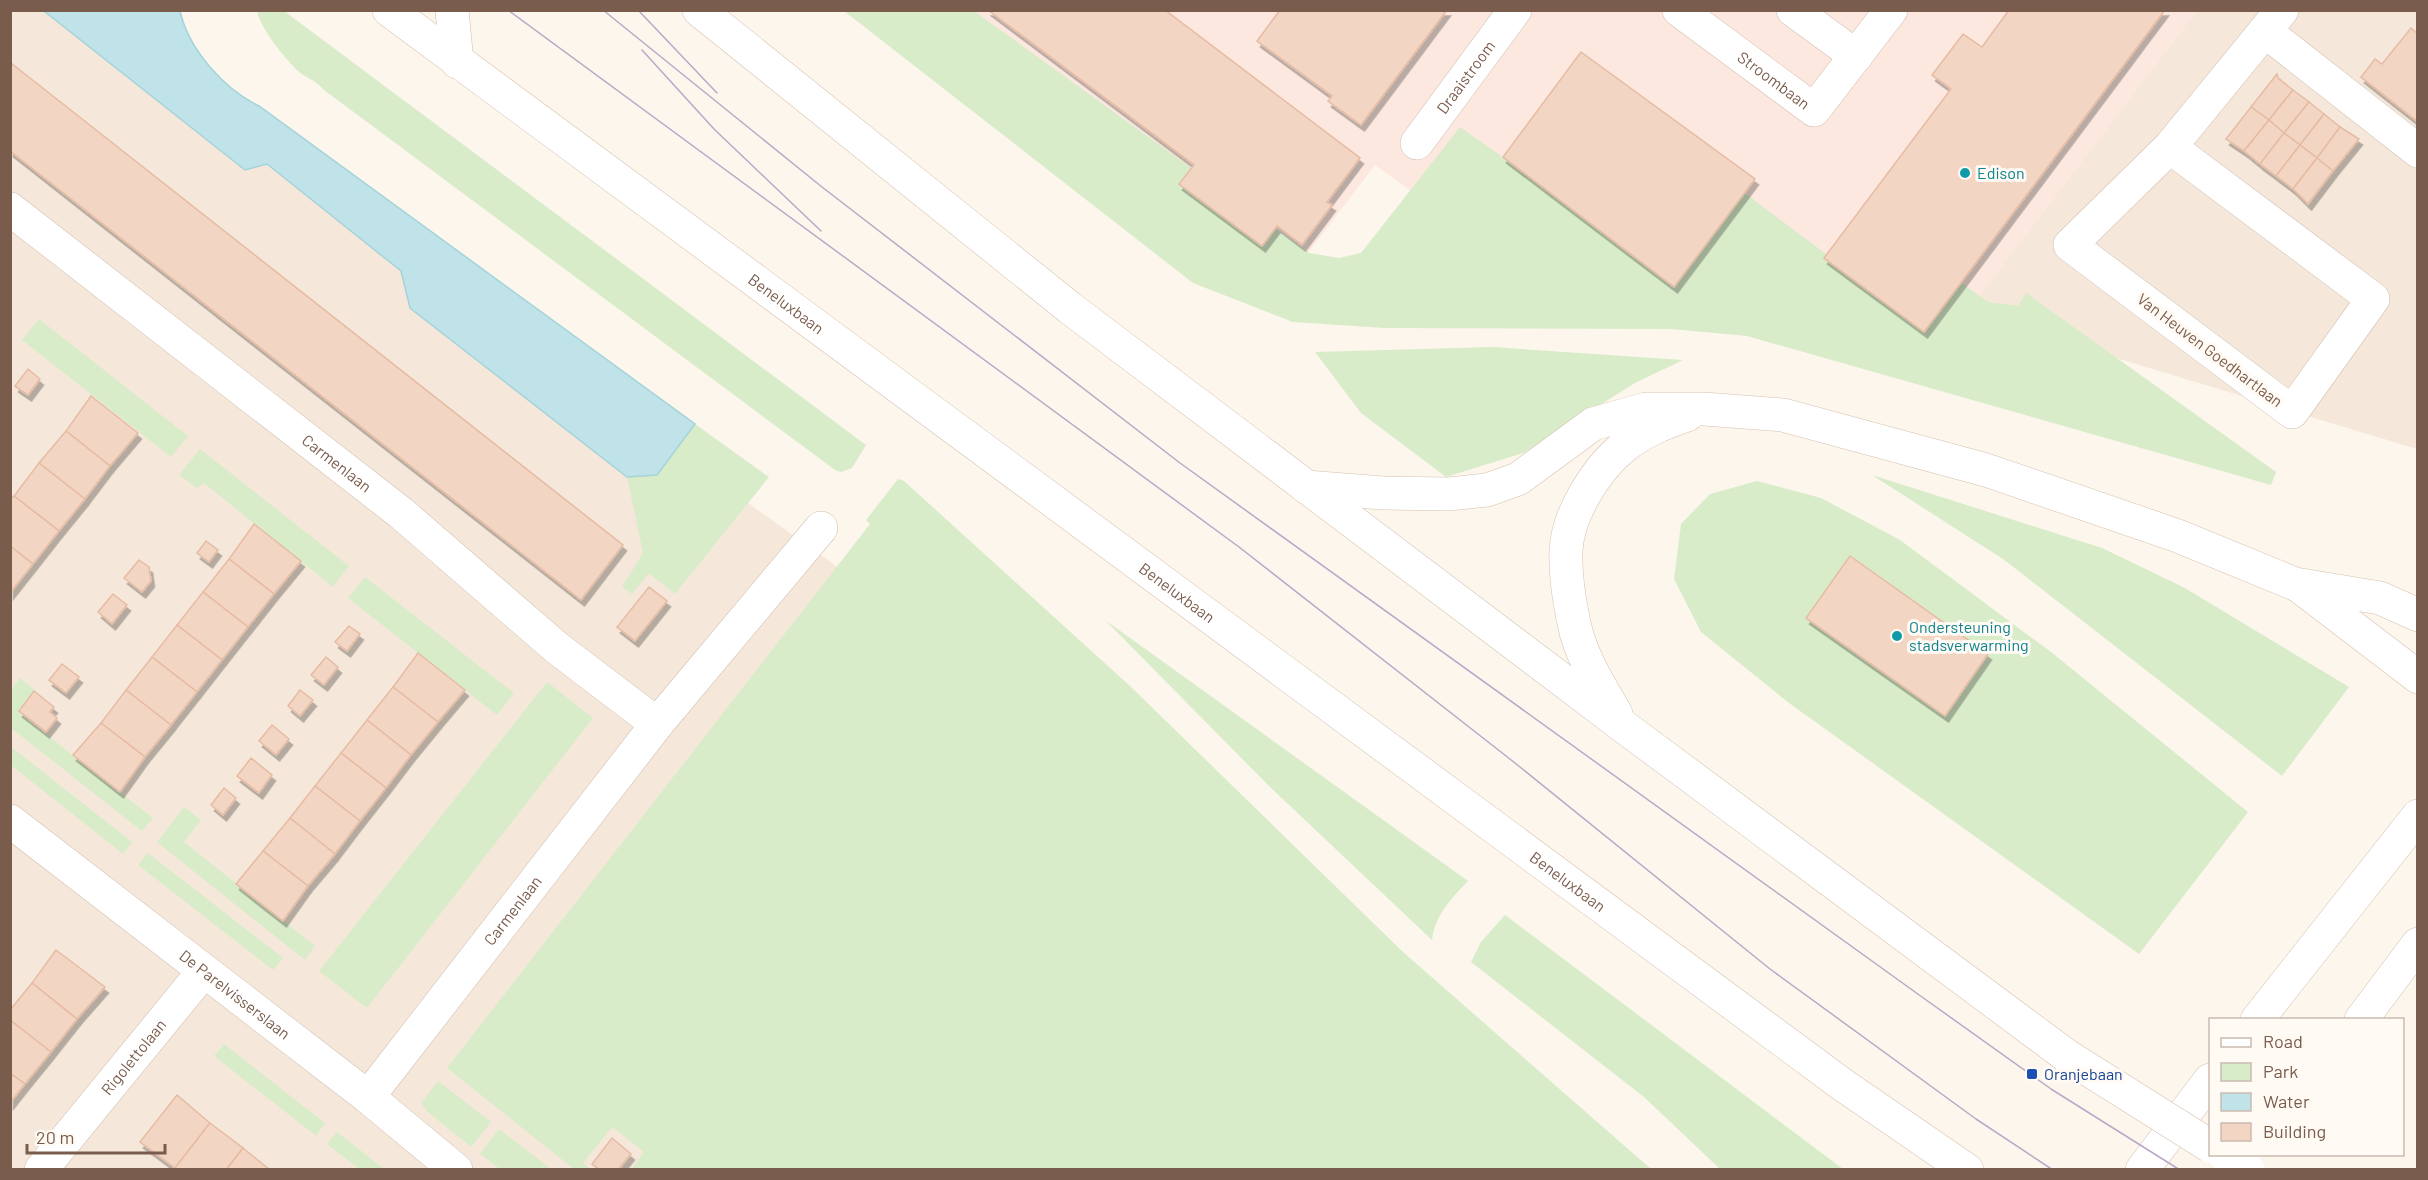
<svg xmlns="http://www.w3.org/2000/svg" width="2428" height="1180" font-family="Barlow,sans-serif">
	<defs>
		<filter id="shadow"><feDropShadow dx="3.5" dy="6" stdDeviation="0" flood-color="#0004"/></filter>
	</defs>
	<rect width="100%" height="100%" fill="#fdf6ec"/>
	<g fill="#f5e8da">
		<polygon points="10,11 59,11 1378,953 1613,1169 11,1169"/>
		<polygon points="2079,11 2417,11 2417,449 1868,283"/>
	</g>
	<polygon fill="#fde8e0" points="860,11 2197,11 1952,332 1542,285 1375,165 1265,309"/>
	<g fill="#d8ecc9">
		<path d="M257,11H284L866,445L852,468L841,472L835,470L324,90C314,79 306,78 298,71C283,56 262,31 257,11Z"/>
		<polygon points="844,11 974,11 1309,253 1339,258 1361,253 1460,127 1673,277 1738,188 1912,318 1949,274 1988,302 2018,306 2026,293 2276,472 2271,485 1747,336 1671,329 1384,328 1293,322 1193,283"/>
		<polygon points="39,319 188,436 171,457 22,340"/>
		<polygon points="1492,347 1683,360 1635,383 1523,453 1446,477 1361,413 1315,352"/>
		<polygon points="695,424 769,477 675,594 649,573 632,594 622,587 643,553 627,477 657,475"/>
		<polygon points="200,449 349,566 333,587 204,483 197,488 179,475"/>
		<polygon points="1872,475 2102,548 2185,588 2349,687 2282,776 2003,559"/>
		<polygon points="898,479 904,481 1130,686 1403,952 1651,1169 631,1170 644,1152 612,1127 583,1163 590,1169 574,1169 447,1068 870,524 866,520"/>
		<polygon points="1757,481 1821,498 1900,540 2051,652 2248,812 2139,954 1789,703 1701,632 1674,579 1681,524 1710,494"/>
		<polygon points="365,577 514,693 497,715 348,598"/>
		<path d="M1105,620L1468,881C1451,899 1435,915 1432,940L1269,786Z"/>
		<polygon points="20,678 37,692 20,714 153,818 142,831 11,728 10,691"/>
		<polygon points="547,682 593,718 367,1008 319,971"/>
		<polygon points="10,746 132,842 123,854 11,765"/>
		<polygon points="184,807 201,820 184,842 315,946 305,960 157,842"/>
		<polygon points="148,853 283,958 273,970 138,865"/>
		<polygon points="1505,915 1843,1169 1720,1169 1644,1097 1471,962 1481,942"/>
		<polygon points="224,1044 325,1123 316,1136 214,1056"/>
		<polygon points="438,1081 491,1122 471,1147 429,1113 421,1103"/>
		<polygon points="499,1129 551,1169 500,1169 480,1154"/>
		<polygon points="337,1132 384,1169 359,1169 327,1144"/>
	</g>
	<path fill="#bfe3e8" stroke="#a5d3da" stroke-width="1.5" d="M44,11H180C189,50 224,89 259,106L695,424L657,475L627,477L410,308L401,271L267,164L245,170Z"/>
	<g fill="#f3d5c3" stroke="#e6bba3" stroke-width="1.5" filter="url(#shadow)">
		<polygon points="988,10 1165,10 1360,158 1327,202 1332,205 1302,245 1277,226 1262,246 1179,184 1194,165"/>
		<polygon points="1280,10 1447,10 1361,125 1328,101 1332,96 1257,41"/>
		<polygon points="2009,10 2165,10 1924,332 1824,258 1951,89 1932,75 1963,34 1982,47"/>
		<polygon points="2411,28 2418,34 2418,122 2361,77 2375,59 2382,64"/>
		<polygon points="1581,52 1755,179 1674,287 1503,157"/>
		<polygon points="11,63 623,545 581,600 10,151"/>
		<polygon points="2277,74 2278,78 2293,90 2269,120 2251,107"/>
		<polygon points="2293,90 2309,102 2284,133 2269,120"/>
		<polygon points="2309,102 2324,114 2300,145 2284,133"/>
		<polygon points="2251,107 2269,120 2244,151 2226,139"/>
		<polygon points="2324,114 2340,127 2317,158 2300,145"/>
		<polygon points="2269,120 2284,133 2260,164 2244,151"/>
		<polygon points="2340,127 2359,139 2333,171 2317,158"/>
		<polygon points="2284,133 2300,145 2276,176 2260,164"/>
		<polygon points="2300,145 2317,158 2293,189 2276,176"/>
		<polygon points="2317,158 2333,171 2308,204 2293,189"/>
		<polygon points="28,369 40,379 28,395 15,386"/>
		<polygon points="91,396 138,433 110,466 66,431"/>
		<polygon points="66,431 110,466 85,499 39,463"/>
		<polygon points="39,463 85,499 59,531 14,496"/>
		<polygon points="14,496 59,531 33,564 10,546 10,500"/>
		<polygon points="254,524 301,561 274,594 229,559"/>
		<polygon points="206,541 218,550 209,562 197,553"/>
		<polygon points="10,546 33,564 10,593"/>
		<polygon points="1850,556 1988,654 1945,716 1806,618"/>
		<polygon points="229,559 274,594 248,627 203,592"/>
		<polygon points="139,560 149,567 151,581 142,592 124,578"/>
		<polygon points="649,587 667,601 635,641 617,627"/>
		<polygon points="203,592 248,627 222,660 177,625"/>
		<polygon points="113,594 127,605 112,624 98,612"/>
		<polygon points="177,625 222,660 197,692 152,657"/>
		<polygon points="349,626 360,634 347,651 335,642"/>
		<polygon points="418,653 465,690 438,722 393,687"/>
		<polygon points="152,657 197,692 171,725 126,690"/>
		<polygon points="326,657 338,667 324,685 311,675"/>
		<polygon points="62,664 79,677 66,693 49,680"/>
		<polygon points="393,687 438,722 411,755 367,720"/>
		<polygon points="126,690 171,725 145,757 101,723"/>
		<polygon points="300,690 313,700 300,716 288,706"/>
		<polygon points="34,691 54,707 50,712 57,718 46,732 19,711"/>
		<polygon points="367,720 411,755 386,788 341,753"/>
		<polygon points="101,723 145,757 120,792 73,755"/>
		<polygon points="272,725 289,739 276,755 259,741"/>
		<polygon points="341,753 386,788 360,821 315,786"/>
		<polygon points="251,758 272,775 259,793 237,776"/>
		<polygon points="315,786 360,821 335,854 290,818"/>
		<polygon points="224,788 236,798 223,815 211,805"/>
		<polygon points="290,818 335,854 308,886 263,851"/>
		<polygon points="263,851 308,886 283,921 236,884"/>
		<polygon points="56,950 105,987 77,1019 32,983"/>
		<polygon points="32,983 77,1019 51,1052 10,1020 10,1010"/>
		<polygon points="10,1020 51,1052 25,1084 10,1073"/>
		<polygon points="10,1073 25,1084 10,1103"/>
		<polygon points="177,1095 210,1123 175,1168 140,1142"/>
		<polygon points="210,1123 243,1148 226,1170 177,1170 175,1168"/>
		<polygon points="612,1138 631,1154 618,1170 600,1170 592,1164"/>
		<polygon points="243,1148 270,1170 226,1170"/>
	</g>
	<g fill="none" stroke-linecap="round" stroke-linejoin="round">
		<g stroke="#d1beb0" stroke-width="34">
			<g id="minor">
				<polyline points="452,10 457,62"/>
				<path id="s1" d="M1679,10L1814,110L1891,10"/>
				<polyline points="1793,10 1856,56"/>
				<polyline points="2265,31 2418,151"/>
				<path id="s2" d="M1417,143L1515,10"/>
				<polyline points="2170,147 2373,299 2292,412 2070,245 2170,147 2282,10"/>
				<path id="s3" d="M10,209L401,513L557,648L657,724"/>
				<path id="s4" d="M10,821L368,1097L456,1170"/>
				<path id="s5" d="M368,1097L657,724L821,528"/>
				<path id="s6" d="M41,1170L203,972"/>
			</g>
		</g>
		<g stroke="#d6c0b0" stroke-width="34">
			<g id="secondary">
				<path id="s7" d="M389,10L1843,1085L1967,1170"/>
				<polyline points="699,10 1070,308 1623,726 2067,1056"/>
				<polyline points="1306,487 1383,493 1449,494 1487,490 1518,479 1593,424 1646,409 1704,409 1783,415 1986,470 2178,536 2295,584 2380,598 2418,615"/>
				<polyline points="2299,586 2418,677"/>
				<path d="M1616,714C1600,686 1580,655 1574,623C1569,600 1565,573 1566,550C1568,514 1595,471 1622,448C1641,432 1664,423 1687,415"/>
				<polyline points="2257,1020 2418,816"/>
				<polyline points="2361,1020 2418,944"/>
				<polyline points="2142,1170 2210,1080"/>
			</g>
		</g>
		<use href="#minor" stroke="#fff" stroke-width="33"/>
		<use href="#secondary" stroke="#fff" stroke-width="33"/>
		<g stroke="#b9a8c9" stroke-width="1.5">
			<polyline points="508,10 1239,547 1515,763 1770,969 1976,1119 2053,1170"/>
			<polyline points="603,10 822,187 1180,463 1922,997 2051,1089 2180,1170"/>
			<polyline points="638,10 717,93"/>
			<polyline points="642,50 714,129 821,231"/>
		</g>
		<g stroke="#d6c0b0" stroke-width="34" stroke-linecap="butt">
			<g id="secondary-bridge">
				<polyline points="2067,1056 2210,1146"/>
				<polyline points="2224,1154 2248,1170"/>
			</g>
		</g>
		<use href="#secondary-bridge" stroke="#fff" stroke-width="33"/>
	</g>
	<g fill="#0f9aa8" stroke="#fffaf3" stroke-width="2">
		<circle cx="1965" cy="173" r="6"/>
		<circle cx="1897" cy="636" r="6"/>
	</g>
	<rect fill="#1a4fb4" stroke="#fffaf3" stroke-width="2" x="2026" y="1068" width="12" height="12" rx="3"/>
	<g text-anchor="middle" stroke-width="6" stroke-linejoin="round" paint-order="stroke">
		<g font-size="16" fill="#7a5c4d" stroke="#fffaf3">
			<text dy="6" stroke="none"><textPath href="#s2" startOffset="82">Draaistroom</textPath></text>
			<text dy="6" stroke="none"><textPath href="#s1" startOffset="118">Stroombaan</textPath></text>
			<text dy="6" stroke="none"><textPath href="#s7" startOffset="494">Beneluxbaan</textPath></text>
			<text transform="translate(2210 350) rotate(37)" y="6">Van Heuven Goedhartlaan</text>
			<text dy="6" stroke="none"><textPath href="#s3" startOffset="414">Carmenlaan</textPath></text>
			<text dy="6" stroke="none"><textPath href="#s7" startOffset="980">Beneluxbaan</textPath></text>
			<text dy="6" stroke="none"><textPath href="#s7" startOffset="1466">Beneluxbaan</textPath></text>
			<text dy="6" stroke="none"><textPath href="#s5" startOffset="236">Carmenlaan</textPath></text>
			<text dy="6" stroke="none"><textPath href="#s4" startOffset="284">De Parelvisserslaan</textPath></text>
			<text dy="6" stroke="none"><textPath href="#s6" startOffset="146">Rigolettolaan</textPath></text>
		</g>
		<g font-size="16" fill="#0d838f" stroke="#fffaf3" text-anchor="start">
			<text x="1977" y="179">Edison</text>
			<text x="1909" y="633">Ondersteuning<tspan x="1909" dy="18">stadsverwarming</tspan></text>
		</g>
		<g font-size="16" fill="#164399" stroke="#fffaf3" text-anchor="start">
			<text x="2044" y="1080">Oranjebaan</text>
		</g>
	</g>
	<rect width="2428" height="1180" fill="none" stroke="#7a5c4d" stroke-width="24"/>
	<rect x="2209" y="1018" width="195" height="138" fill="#fffaf3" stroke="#cabbb1" stroke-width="1.5"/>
	<rect x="2221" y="1038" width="30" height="9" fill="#ffffff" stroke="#cabbb1" stroke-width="1.5"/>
	<text x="2263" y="1048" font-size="18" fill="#7a5c4d">Road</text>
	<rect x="2221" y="1063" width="30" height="18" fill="#d8ecc9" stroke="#cabbb1" stroke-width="1.5"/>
	<text x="2263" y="1078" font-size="18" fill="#7a5c4d">Park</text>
	<rect x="2221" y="1093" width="30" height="18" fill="#bfe3e8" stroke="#cabbb1" stroke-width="1.5"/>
	<text x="2263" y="1108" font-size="18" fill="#7a5c4d">Water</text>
	<rect x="2221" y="1123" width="30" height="18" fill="#f3d5c3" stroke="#cabbb1" stroke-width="1.5"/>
	<text x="2263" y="1138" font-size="18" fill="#7a5c4d">Building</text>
	<path d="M27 1144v9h138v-9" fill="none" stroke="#7a5c4d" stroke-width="3"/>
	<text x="36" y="1144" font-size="18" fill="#7a5c4d" stroke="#fffaf3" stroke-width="4.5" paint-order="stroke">20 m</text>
</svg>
